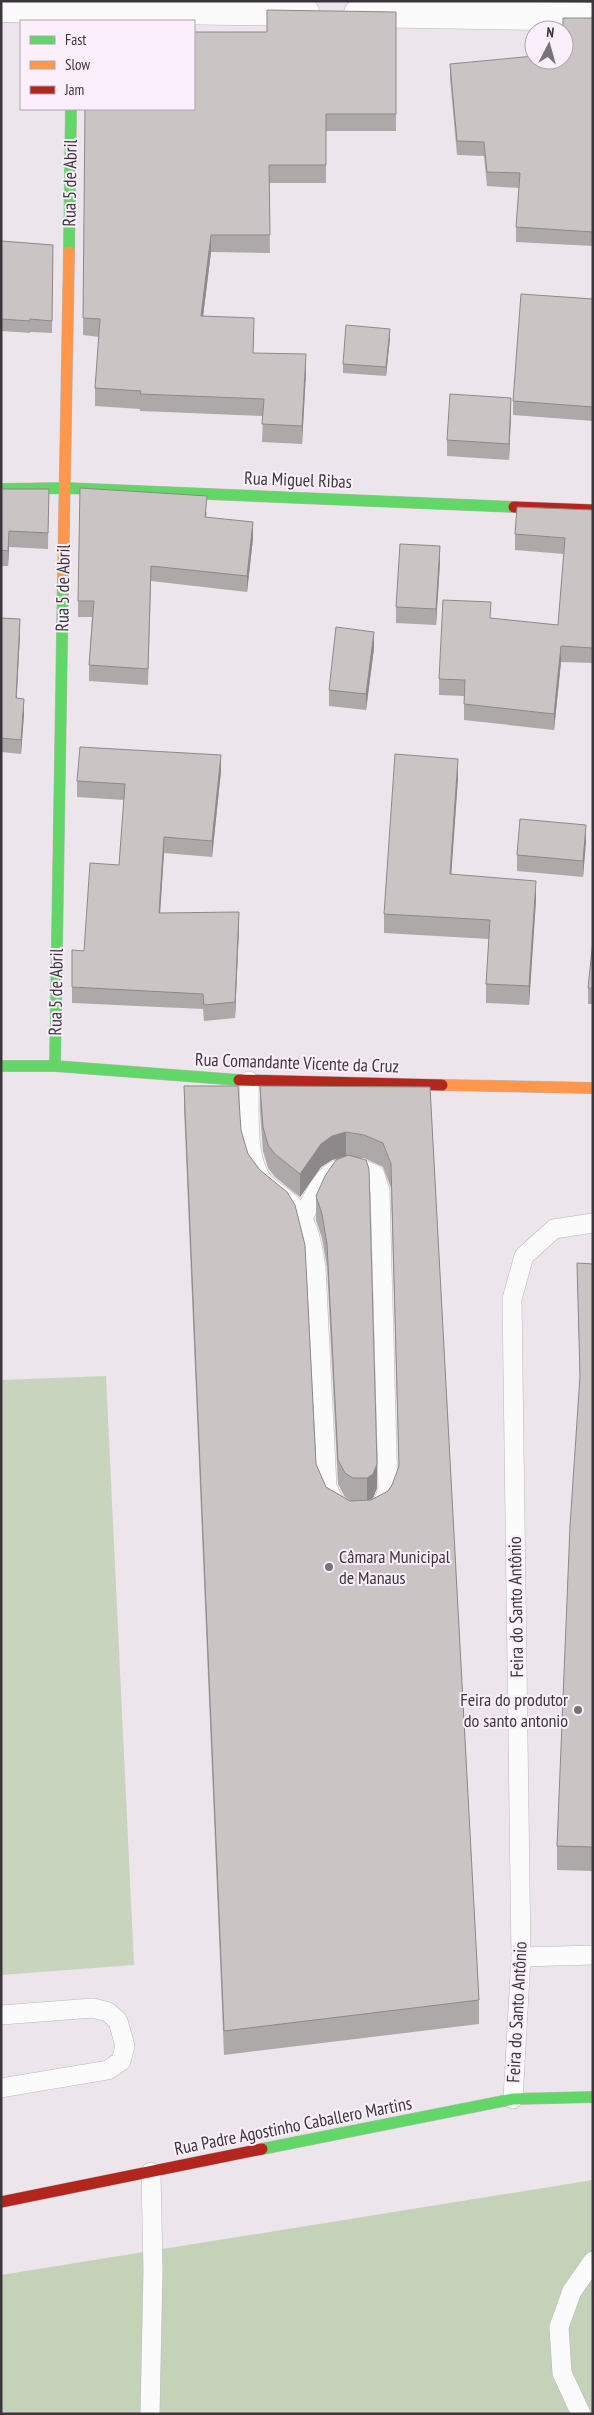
<svg xmlns="http://www.w3.org/2000/svg" width="594" height="2415" font-family="'PT Sans Narrow',sans-serif">
	<rect width="100%" height="100%" fill="#ece5eb"/>
	<polygon fill="#c9d4be" points="106,1376 134,1965 1,1975 1,1380"/>
	<polygon fill="#c4d2b8" points="593,2180 593,2414 1,2414 1,2275"/>
	<g fill="none" stroke-linecap="round" stroke-linejoin="round">
		<g stroke="#bdb7bc" stroke-width="20">
			<g id="lane">
				<path d="M249,1081C250,1107 246,1150 258,1173C264,1187 278,1192 289,1202C309,1219 312,1243 316,1268L327,1487L336,1505L340,1507"/>
				<path d="M303,1218C319,1184 332,1152 375,1175L380,1191L388,1490L382,1505L373,1511"/>
				<polyline points="521,1957 593,1955"/>
				<polyline points="1,2015 93,2008 108,2012 118,2021 125,2046 121,2061 108,2070 1,2088"/>
				<polyline points="513,2099 521,1957 512,1299 524,1256 554,1229 593,1223"/>
				<polyline points="150,2414 153,2271 151,2172"/>
				<polyline points="581,2414 562,2373 559,2327 572,2291 593,2261"/>
			</g>
		</g>
		<g stroke="#bdb7bc" stroke-width="29">
			<g id="street">
				<polyline points="1,8 305,12"/>
				<polyline points="358,13 593,17"/>
			</g>
		</g>
		<g stroke="#bdb7bc" stroke-width="12">
			<g id="fast">
				<polyline points="69,252 71,109"/>
				<polyline points="1,489 65,488 514,507"/>
				<polyline points="1,1066 55,1066 239,1080"/>
				<polyline points="55,1066 63,579"/>
				<polyline points="262,2149 513,2099 593,2097"/>
			</g>
		</g>
		<g stroke="#bdb7bc" stroke-width="12">
			<g id="slow">
				<polyline points="63,579 69,252"/>
				<polyline points="442,1085 593,1088"/>
			</g>
		</g>
		<g stroke="#bdb7bc" stroke-width="12">
			<g id="jam">
				<polyline points="514,507 593,510"/>
				<polyline points="239,1080 442,1085"/>
				<polyline points="1,2202 262,2149"/>
			</g>
		</g>
		<use href="#lane" stroke="#fcfbfc" stroke-width="19"/>
		<use href="#street" stroke="#fcfbfc" stroke-width="28"/>
		<use href="#fast" stroke="#63d668" stroke-width="11"/>
		<use href="#slow" stroke="#ff974d" stroke-width="11"/>
		<use href="#jam" stroke="#b3261e" stroke-width="11"/>
	</g>
	<g fill="#aea9a9" fill-rule="evenodd">
		<polygon points="567,1 593,1 593,3"/>
		<polygon points="396,12 396,131 326,131 326,183 269,183 270,253 211,252 203,316 254,335 253,353 306,372 302,444 262,442 263,416 140,411 140,409 95,406 95,388 99,337 83,335 85,109 194,109 267,32"/>
		<polygon points="593,18 593,246 516,242 516,227 519,188 487,186 484,156 457,155 450,79 450,64 564,60 563,26"/>
		<polygon points="1,241 53,245 52,333 30,332 30,333 1,331"/>
		<polygon points="593,299 593,421 513,415 513,401"/>
		<polygon points="390,338 386,376 343,373 343,364"/>
		<polygon points="511,414 509,460 447,456 447,440"/>
		<polygon points="1,489 49,489 48,549 9,547 8,566 1,566"/>
		<polygon points="593,510 593,663 561,662 554,730 464,720 464,696 439,695 439,679 491,619 558,625 564,554 515,550 515,534"/>
		<polygon points="207,512 206,518 253,538 247,592 151,581 148,685 89,681 89,665 92,617 78,617 78,601"/>
		<polygon points="440,562 436,625 396,623 396,607"/>
		<polygon points="1,618 20,634 16,698 24,714 21,754 1,752"/>
		<polygon points="374,648 366,710 329,706 329,690"/>
		<polygon points="221,771 212,857 164,853 160,913 239,928 235,1018 204,1021 203,1009 72,1003 72,950 84,951 119,865 124,800 77,797 77,781"/>
		<polygon points="458,778 451,874 536,900 529,1005 486,1003 486,984 489,939 384,933 384,914"/>
		<polygon points="586,841 583,877 517,871 517,855"/>
		<polygon points="593,940 593,1004 588,1004 588,988"/>
		<path d="M184,1086L241,1130L316,1464L326,1487L350,1501H351L345,1497L338,1484L327,1267L322,1238L316,1220V1196L345,1157L332,1160L321,1167L300,1197L275,1177L268,1168L263,1151L260,1110V1086L430,1087L479,2000V2024L224,2055L184,1109ZM359,1158H364L383,1167L391,1188L399,1468L392,1485L388,1491L371,1500H369L373,1498L377,1488Z"/>
		<polygon points="577,1263 593,1264 593,1871 557,1870 557,1846 580,1382"/>
	</g>
	<g fill="#8d898a">
		<polygon points="211,235 211,252 201,333 201,316"/>
		<polygon points="390,329 390,338 386,376 386,367"/>
		<polygon points="306,354 306,372 302,444 302,426"/>
		<polygon points="511,398 511,414 509,460 509,444"/>
		<polygon points="253,522 253,538 247,592 247,576"/>
		<polygon points="9,531 9,547 8,566 8,551"/>
		<polygon points="440,546 440,562 436,625 436,609"/>
		<polygon points="20,619 20,634 16,713 16,698"/>
		<polygon points="374,632 374,648 366,710 366,694"/>
		<polygon points="561,646 561,662 554,730 554,714"/>
		<polygon points="24,699 24,714 21,754 21,740"/>
		<polygon points="221,755 221,771 212,857 212,841"/>
		<polygon points="458,759 458,778 450,893 450,874"/>
		<polygon points="586,825 586,841 583,877 583,861"/>
		<polygon points="164,837 164,853 159,929 159,913"/>
		<polygon points="536,881 536,900 529,1005 529,986"/>
		<polygon points="239,912 239,928 235,1018 235,1002"/>
		<polygon points="346,1132 346,1156 332,1160 321,1167 300,1197 300,1174 321,1144 332,1136"/>
		<polygon points="377,1464 377,1488 373,1498 367,1502 367,1478"/>
	</g>
	<g fill="#cac4c5" stroke="#8d898a">
		<polygon points="267,10 396,12 396,114 326,114 326,165 269,165 270,235 211,235 201,316 254,318 253,353 306,354 302,426 262,424 264,399 140,394 141,391 95,388 100,319 83,318 85,109 194,109 194,32 267,32"/>
		<polygon points="563,18 593,18 593,232 516,227 520,173 487,172 484,142 457,141 450,64 534,56 534,60 564,60 564,30 545,30 545,28 563,26"/>
		<polygon points="1,241 53,245 52,321 30,319 30,321 1,319"/>
		<polygon points="521,294 593,299 593,407 513,401"/>
		<polygon points="346,325 390,329 386,367 343,364"/>
		<polygon points="450,394 511,398 509,444 447,440"/>
		<polygon points="80,488 207,496 205,517 253,522 247,576 151,566 148,669 89,665 94,601 78,601"/>
		<polygon points="1,489 49,489 48,533 9,531 8,551 1,550"/>
		<polygon points="517,507 593,510 593,648 561,646 554,714 464,704 465,680 439,679 443,600 491,602 490,618 558,625 565,538 515,534"/>
		<polygon points="400,544 440,546 436,609 396,607"/>
		<polygon points="1,618 20,619 16,698 24,699 21,740 1,738"/>
		<polygon points="336,627 374,632 366,694 329,690"/>
		<polygon points="80,747 221,755 212,841 164,837 159,913 239,912 235,1002 204,1005 203,994 72,987 72,950 84,951 90,863 119,865 125,784 77,781"/>
		<polygon points="395,754 458,759 450,874 536,881 529,986 486,984 490,920 384,914"/>
		<polygon points="520,819 586,825 583,861 517,855"/>
		<polygon points="593,940 593,988 588,988"/>
		<polygon points="184,1086 238,1086 241,1130 248,1154 260,1170 287,1192 295,1205 305,1245 316,1464 326,1487 350,1501 371,1500 388,1491 392,1485 399,1466 391,1164 383,1143 364,1135 346,1132 332,1136 321,1144 300,1174 275,1154 268,1145 263,1127 260,1086 430,1087 479,2000 224,2031"/>
		<polygon points="348,1155 366,1160 369,1169 377,1464 373,1474 367,1478 353,1478 345,1473 338,1460 327,1244 322,1214 316,1196 325,1176 336,1160"/>
		<polygon points="577,1263 593,1264 593,1847 557,1846 570,1526 580,1376"/>
	</g>
	<g fill="#797379" stroke="#fceffc" stroke-width="2">
		<circle cx="329" cy="1567" r="5"/>
		<circle cx="578" cy="1710" r="5"/>
	</g>
	<g text-anchor="middle" stroke-width="4" stroke-linejoin="round" paint-order="stroke">
		<g font-size="18" fill="#3b363b" stroke="#fceffc">
			<text transform="translate(70 183) rotate(-89)" y="6">Rua 5 de Abril</text>
			<text transform="translate(298 480) rotate(2)" y="6">Rua Miguel Ribas</text>
			<text transform="translate(63 588) rotate(-89)" y="6">Rua 5 de Abril</text>
			<text transform="translate(56 992) rotate(-89)" y="6">Rua 5 de Abril</text>
			<text transform="translate(297 1063) rotate(2)" y="6">Rua Comandante Vicente da Cruz</text>
			<text transform="translate(516 1607) rotate(-91)" y="6">Feira do Santo Antônio</text>
			<text transform="translate(517 2012) rotate(-87)" y="6">Feira do Santo Antônio</text>
			<text transform="translate(293 2126) rotate(-11)" y="6">Rua Padre Agostinho Caballero Martins</text>
		</g>
		<g font-size="18" fill="#3b363b" stroke="#fceffc" text-anchor="start">
			<text x="339" y="1563">Câmara Municipal<tspan x="339" dy="21">de Manaus</tspan></text>
			<text x="568" y="1706" text-anchor="end">Feira do produtor<tspan x="568" dy="21">do santo antonio</tspan></text>
		</g>
	</g>
	<rect width="594" height="2415" fill="none" stroke="#3b363b" stroke-width="5"/>
	<rect x="20" y="20" width="175" height="90" fill="#fceffc" stroke="#afa5af"/>
	<rect x="30" y="36" width="25" height="8" fill="#63d668" stroke="#afa5af"/>
	<text x="65" y="45" font-size="15" fill="#3b363b">Fast</text>
	<rect x="30" y="61" width="25" height="8" fill="#ff974d" stroke="#afa5af"/>
	<text x="65" y="70" font-size="15" fill="#3b363b">Slow</text>
	<rect x="30" y="86" width="25" height="8" fill="#b3261e" stroke="#afa5af"/>
	<text x="65" y="95" font-size="15" fill="#3b363b">Jam</text>
	<g transform="translate(549 45) rotate(6)"><circle r="24" fill="#fceffc" stroke="#afa5af"/>
	<path d="M0-4L9 19L0 12L-9 19Z" fill="#797379"/>
	<text y="-8" font-size="14" font-weight="bold" text-anchor="middle" fill="#3b363b">N</text>
	</g>
</svg>
